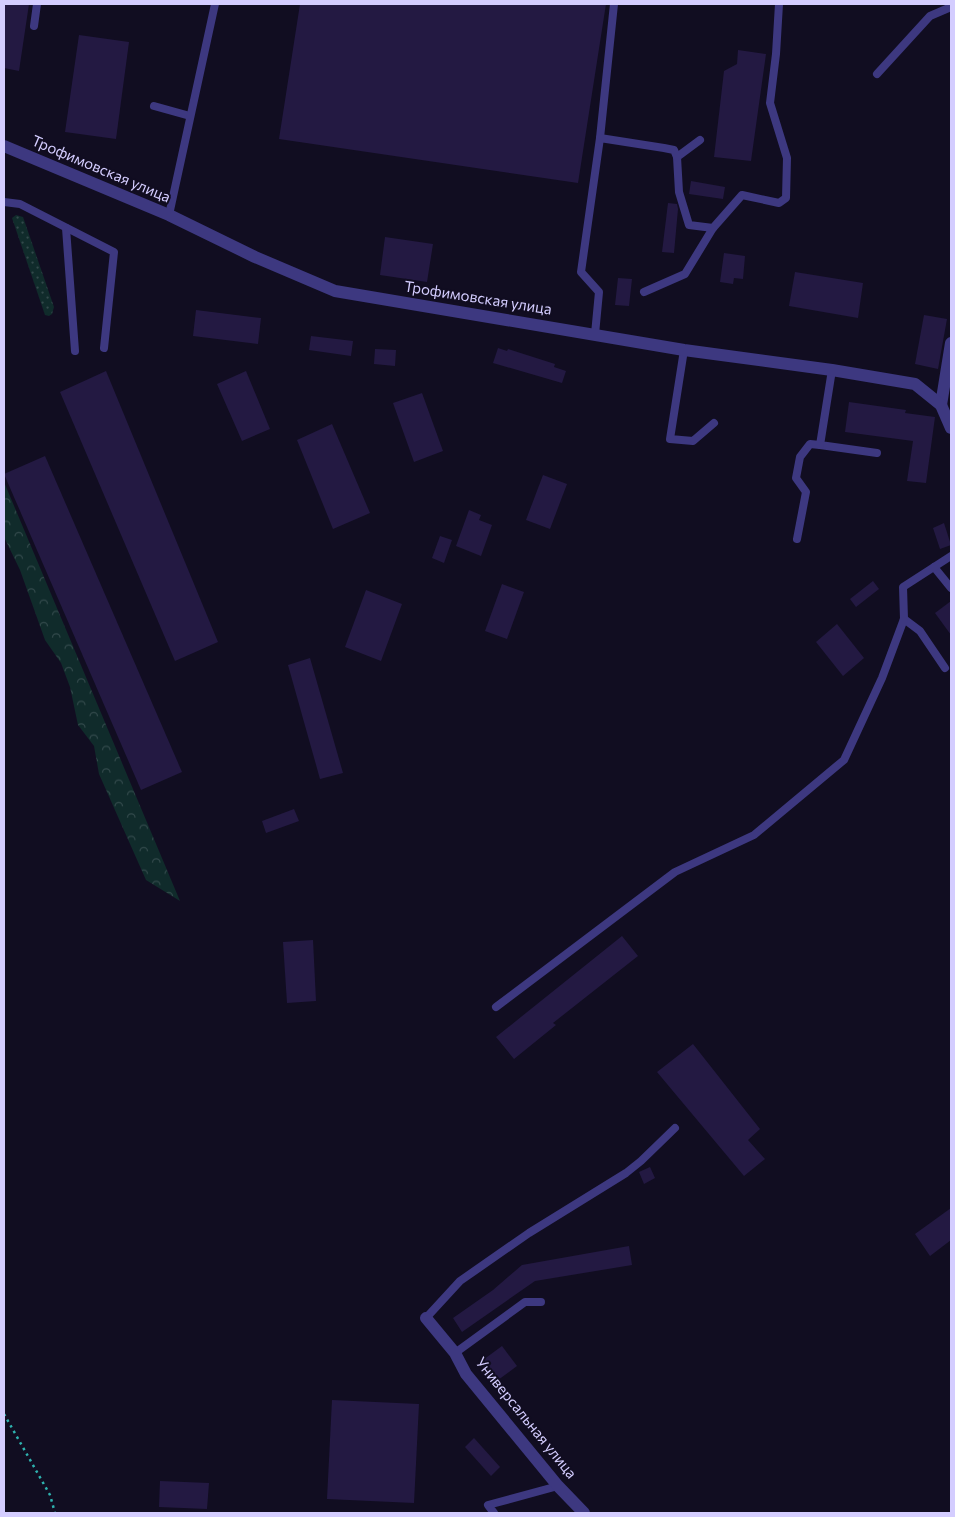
<svg xmlns="http://www.w3.org/2000/svg" width="955" height="1517" font-family="Commissioner,sans-serif">
	<defs>
		<pattern id="grass-dots" width="8" height="8" patternUnits="userSpaceOnUse" patternTransform="scale(1.25)"><rect width="8" height="8" fill="#102b2b"/><path d="M2 2h.1M6 6h.1" fill="none" stroke="#32494b" stroke-width="1.8" stroke-linecap="round"/></pattern>
		<pattern id="forest-crowns" width="20" height="18" patternUnits="userSpaceOnUse" patternTransform="scale(1.25)"><rect width="20" height="18" fill="#102b2b"/><path d="M2 6a3 3 0 1 1 6 0M12 15a3 3 0 1 1 6 0" fill="none" stroke="#32494b"/></pattern>
	</defs>
	<rect width="100%" height="100%" fill="#110d21"/>
	<polygon fill="url(#grass-dots)" points="16,215 23,217 54,307 52,314 49,316 45,315 12,218"/>
	<polygon fill="url(#forest-crowns)" points="4,482 180,901 146,880 99,774 94,746 78,725 70,687 61,663 45,640 20,570 4,537"/>
	<g fill="#231942">
		<polygon points="4,4 29,4 19,71 4,68"/>
		<polygon points="300,4 606,4 578,183 279,139"/>
		<polygon points="79,35 129,42 116,139 65,132"/>
		<polygon points="738,50 766,54 751,161 714,157 724,71 737,64"/>
		<polygon points="691,181 725,187 723,199 689,194"/>
		<polygon points="668,203 677,204 678,209 674,253 662,252"/>
		<polygon points="385,237 433,244 427,282 380,275"/>
		<polygon points="724,253 745,256 743,279 734,278 733,284 720,282"/>
		<polygon points="795,272 863,283 858,318 789,306"/>
		<polygon points="618,278 632,279 629,306 615,305"/>
		<polygon points="196,310 261,318 258,344 193,336"/>
		<polygon points="924,315 947,319 938,369 915,364"/>
		<polygon points="311,336 353,341 351,356 309,350"/>
		<polygon points="498,348 507,351 508,349 555,364 554,367 566,371 562,383 493,363"/>
		<polygon points="375,349 396,350 395,366 374,364"/>
		<polygon points="106,371 218,642 175,661 60,392"/>
		<polygon points="246,371 270,429 242,441 217,384"/>
		<polygon points="422,393 443,451 414,462 393,403"/>
		<polygon points="849,402 906,410 905,413 935,417 926,483 907,481 913,441 845,432"/>
		<polygon points="332,424 370,513 333,529 297,440"/>
		<polygon points="45,456 182,772 141,790 4,474"/>
		<polygon points="543,475 567,484 550,529 526,520"/>
		<polygon points="469,510 481,515 479,520 492,525 481,556 456,546"/>
		<polygon points="944,523 951,545 940,549 933,528"/>
		<polygon points="440,536 452,540 444,563 432,558"/>
		<polygon points="873,581 879,589 856,607 850,599"/>
		<polygon points="502,584 524,592 507,639 485,631"/>
		<polygon points="366,590 402,604 381,661 345,647"/>
		<polygon points="951,601 951,635 935,613"/>
		<polygon points="837,624 864,658 843,676 816,642"/>
		<polygon points="310,658 343,773 320,779 288,665"/>
		<polygon points="294,809 299,821 266,833 262,821"/>
		<polygon points="622,936 638,956 553,1023 556,1025 514,1059 496,1037"/>
		<polygon points="313,940 316,1001 287,1003 283,942"/>
		<polygon points="693,1044 760,1129 748,1140 765,1159 744,1176 657,1072"/>
		<polygon points="650,1167 655,1178 644,1184 639,1172"/>
		<polygon points="951,1208 951,1240 930,1256 915,1234"/>
		<polygon points="629,1246 632,1265 535,1281 462,1332 453,1318 493,1290 522,1265"/>
		<polygon points="502,1346 517,1366 498,1380 483,1360"/>
		<polygon points="332,1400 419,1404 414,1503 327,1499"/>
		<polygon points="474,1438 500,1467 491,1476 465,1447"/>
		<polygon points="160,1481 209,1483 207,1509 159,1507"/>
	</g>
	<g fill="none" stroke-linecap="round" stroke-linejoin="round">
		<polyline stroke="#2eb2af" stroke-width="2.5" stroke-dasharray="2.5 4" stroke-linecap="butt" points="4,1414 50,1495 55,1513"/>
		<g stroke="#3d3880" stroke-width="8">
			<polyline points="34,26 37,4"/>
			<polyline points="877,74 930,16 951,7"/>
			<polyline points="154,106 190,116"/>
			<polyline points="600,138 614,4"/>
			<polyline points="700,140 677,157 679,192 689,225 713,228 742,195 779,203 786,198 787,158 770,103 776,54 779,4"/>
			<polyline points="4,202 20,204 114,252 104,348"/>
			<polyline points="169,215 215,4"/>
			<polyline points="66,228 75,351"/>
			<polyline points="644,292 685,274 713,228"/>
			<polyline points="595,334 599,292 581,272 600,138 664,148 674,150 677,157"/>
			<polyline points="684,350 670,439 693,441 714,423"/>
			<polyline points="832,370 820,445 877,453"/>
			<polyline points="797,539 806,492 796,478 800,457 810,444 820,445"/>
			<polyline points="934,567 951,588"/>
			<polyline points="904,619 920,631 945,668"/>
			<polyline points="496,1007 675,872 754,835 844,760 882,678 904,619 903,587 951,556"/>
			<polyline points="426,1318 460,1281 529,1233 626,1173 641,1161 675,1128"/>
			<polyline points="455,1353 525,1302 541,1302"/>
			<polyline points="494,1513 488,1505 558,1486"/>
		</g>
		<g stroke="#3d3880" stroke-width="12">
			<polyline points="941,405 951,343"/>
			<polyline points="426,1318 455,1353 466,1374 558,1486 584,1513"/>
		</g>
		<polyline stroke="#3d3880" stroke-width="12" points="4,146 169,215 255,257 335,291 684,350 832,370 915,384 941,405 951,428"/>
	</g>
	<g text-anchor="middle" stroke-width="4" stroke-linejoin="round" paint-order="stroke">
		<g font-size="15" fill="#d4cdff" stroke="#110d21">
			<text transform="translate(101 169) rotate(23)" y="5">Трофимовская улица</text>
			<text transform="translate(478 298) rotate(9)" y="5">Трофимовская улица</text>
			<text transform="translate(526 1418) rotate(51)" y="5">Универсальная улица</text>
		</g>
	</g>
	<rect width="955" height="1517" fill="none" stroke="#d4cdff" stroke-width="10"/>
</svg>
